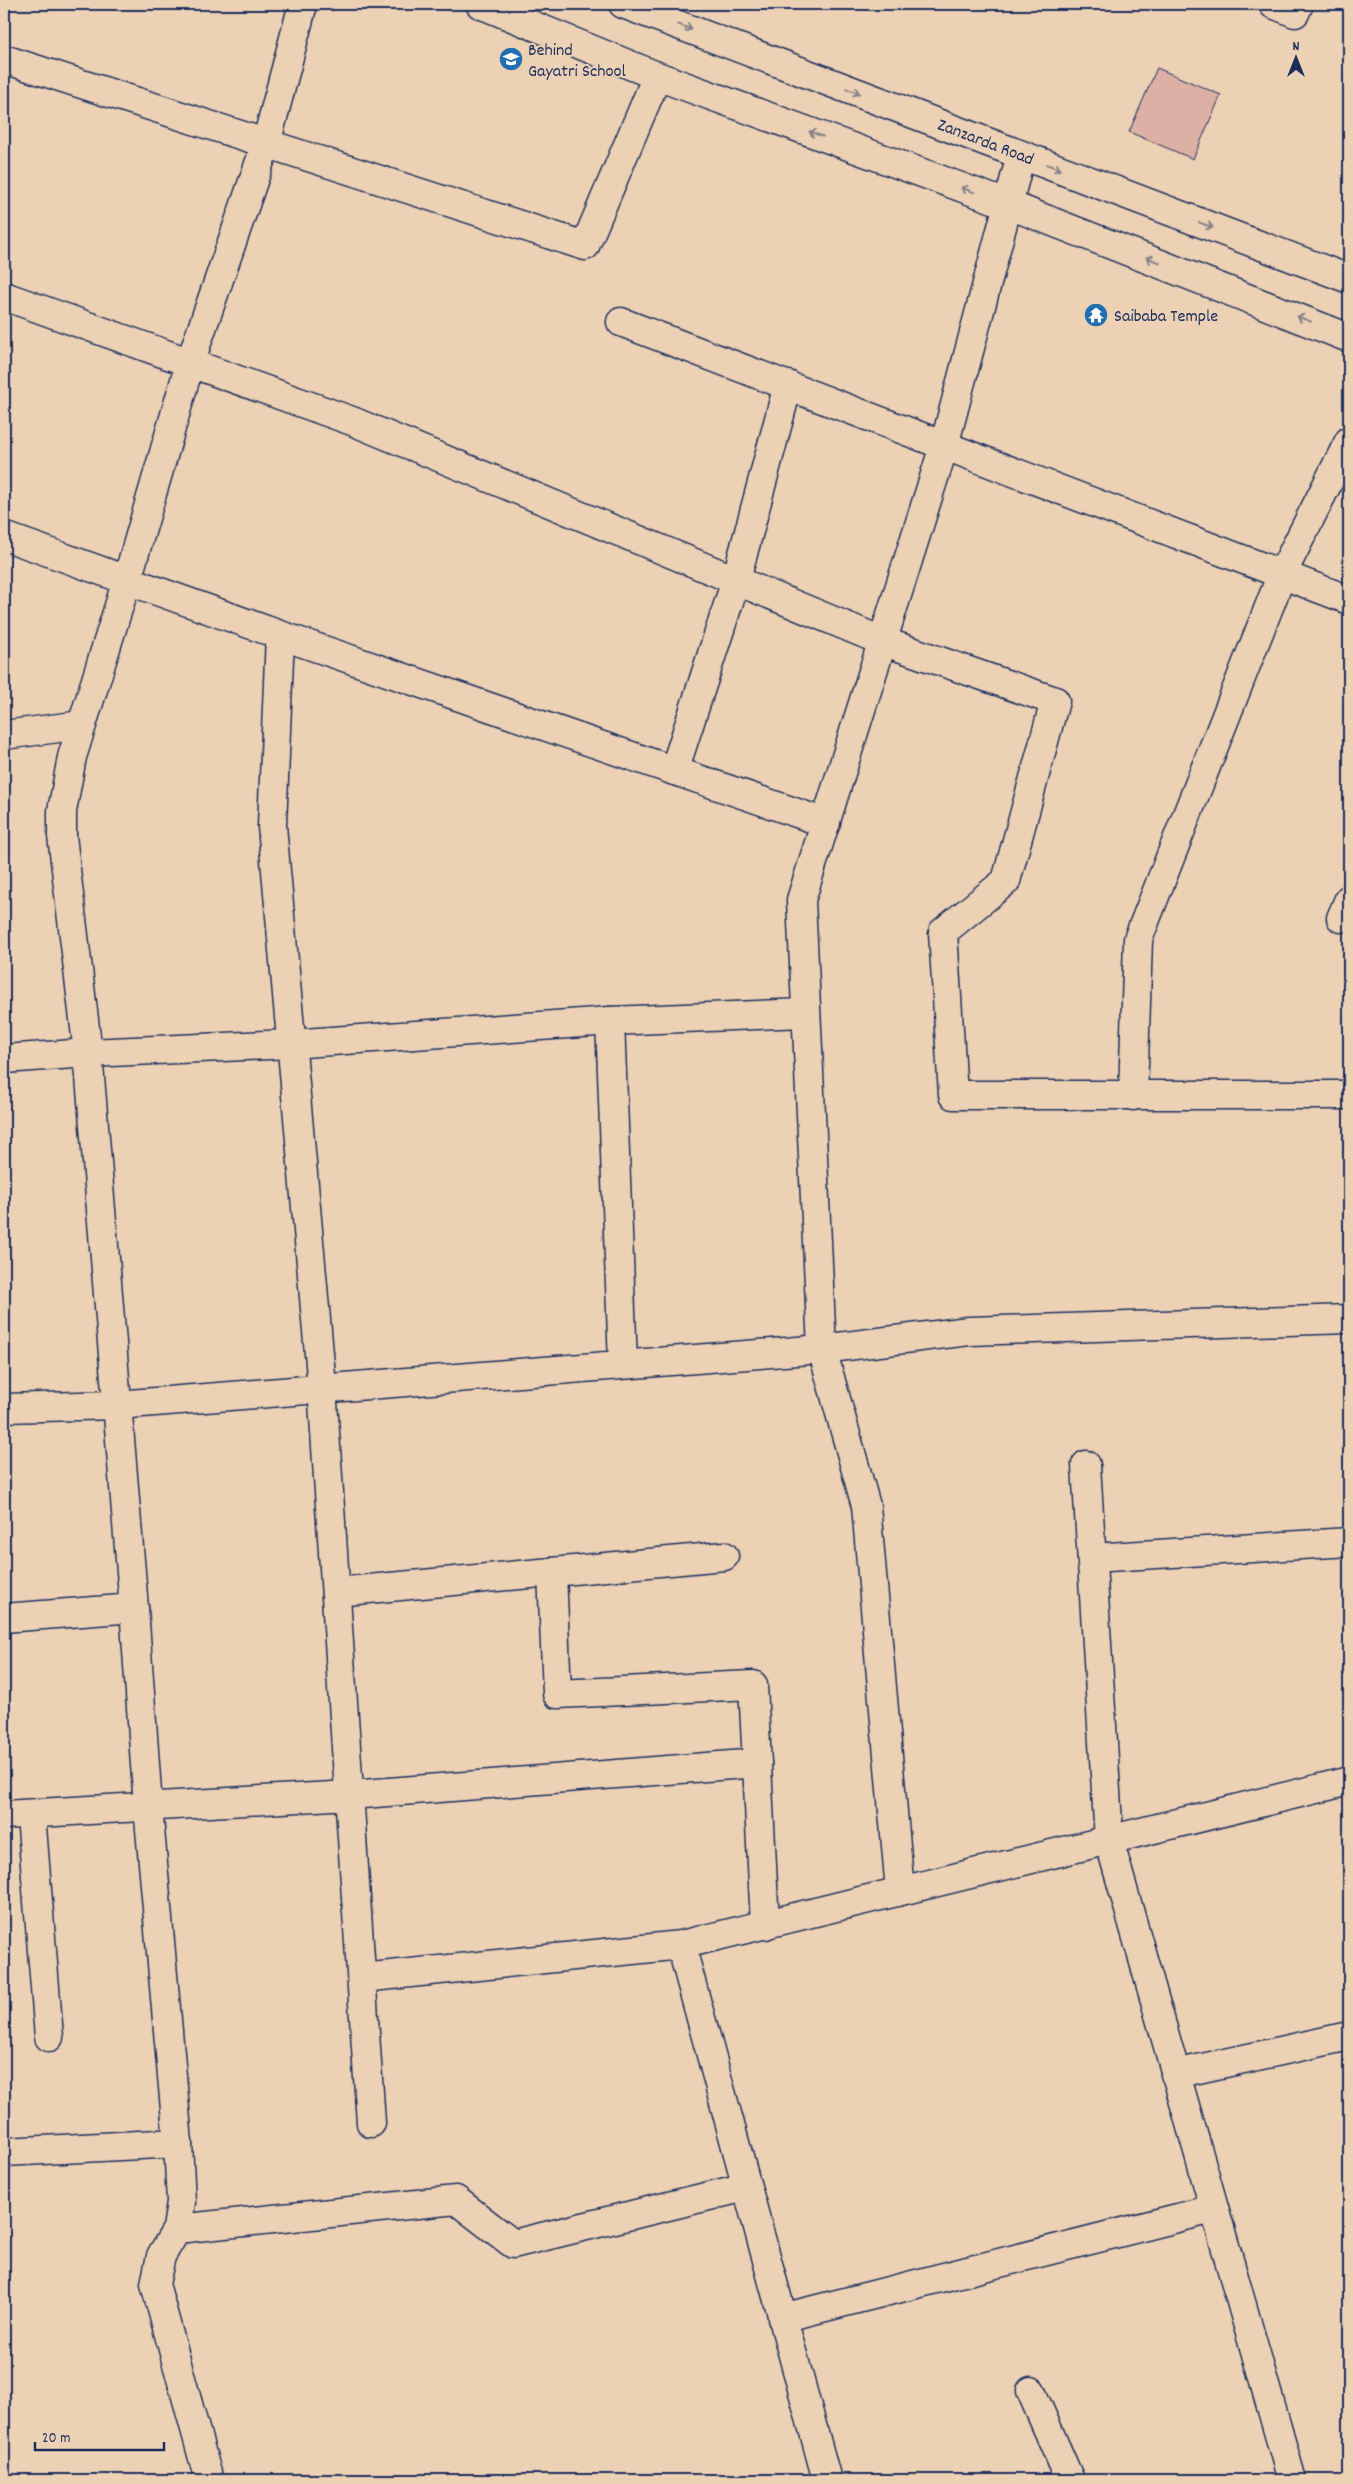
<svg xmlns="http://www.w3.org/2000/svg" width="1353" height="2484" font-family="Dekko,sans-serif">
	<rect width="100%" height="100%" fill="#edd1b4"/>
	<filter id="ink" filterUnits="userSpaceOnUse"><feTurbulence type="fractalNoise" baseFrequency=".02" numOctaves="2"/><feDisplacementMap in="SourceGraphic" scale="10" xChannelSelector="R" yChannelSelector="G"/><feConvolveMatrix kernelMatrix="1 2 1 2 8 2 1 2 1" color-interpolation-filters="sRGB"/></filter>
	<g filter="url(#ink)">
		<polygon fill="#dcb0a4" stroke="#1b2f5e" points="1157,68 1221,95 1193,159 1129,132"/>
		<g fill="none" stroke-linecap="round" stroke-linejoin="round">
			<g stroke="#1b2f5e" stroke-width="31">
				<g id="street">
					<polyline points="1273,4 1295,13 1299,4"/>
					<polyline points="4,59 585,246 657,76"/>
					<polyline points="4,296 352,421 882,641 1055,701 1006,881 943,932 953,1095 1349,1095"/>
					<polyline points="621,322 1349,600"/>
					<polyline points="4,536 280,635 826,823"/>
					<polyline points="280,635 272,826 322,1387 371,2123"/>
					<polyline points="4,735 82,725"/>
					<polyline points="674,771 736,580 788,385"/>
					<polyline points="1341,918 1349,899"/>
					<polyline points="610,1021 623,1364"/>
					<polyline points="4,1059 88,1053 290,1044 610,1021 805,1013"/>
					<polyline points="1133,1096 1138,939 1282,574 1349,441"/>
					<polyline points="4,1408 117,1405 822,1349 969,1331 1349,1319"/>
					<polyline points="1086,1465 1109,1840 1292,2480"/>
					<polyline points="1092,1558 1349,1542"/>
					<polyline points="552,1572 557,1694 753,1685 765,1925"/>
					<polyline points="336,1592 724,1556"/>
					<polyline points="4,1618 134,1608"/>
					<polyline points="4,1815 350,1795 757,1763"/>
					<polyline points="31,1815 49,2037"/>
					<polyline points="900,1891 866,1506 822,1349 801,900 944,446 1021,155"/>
					<polyline points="681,1945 827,2480"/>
					<polyline points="362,1978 681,1945 1349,1781"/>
					<polyline points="1175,2074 1349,2036"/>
					<polyline points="4,2152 178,2143"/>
					<polyline points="177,2229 456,2200 513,2244 746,2187"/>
					<polyline points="782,2318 1213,2209"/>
					<polyline points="1031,2391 1070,2480"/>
					<polyline points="209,2480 155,2284 161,2256 177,2229 181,2202 178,2143 148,1807 134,1608 88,1053 62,836 62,811 72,757 127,580 190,363 266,144 303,4"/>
				</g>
			</g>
			<g stroke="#1b2f5e" stroke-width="31">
				<g id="secondary">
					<polyline points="480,4 657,76 1007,204 1349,338"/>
					<polyline points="623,4 1349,279"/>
				</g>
			</g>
			<use href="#street" stroke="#edd1b4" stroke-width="28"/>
			<use href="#secondary" stroke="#edd1b4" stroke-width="28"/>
		</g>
		<defs><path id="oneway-shaft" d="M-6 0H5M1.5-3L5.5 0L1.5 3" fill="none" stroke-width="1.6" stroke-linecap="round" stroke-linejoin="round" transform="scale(1.25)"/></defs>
		<g stroke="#848089">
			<use href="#oneway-shaft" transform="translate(685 27) rotate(21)"/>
			<use href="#oneway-shaft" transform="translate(853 91) rotate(21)"/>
			<use href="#oneway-shaft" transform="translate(816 134) rotate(-160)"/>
			<use href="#oneway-shaft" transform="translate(1054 167) rotate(21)"/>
			<use href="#oneway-shaft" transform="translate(968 190) rotate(-160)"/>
			<use href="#oneway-shaft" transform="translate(1206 225) rotate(21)"/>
			<use href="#oneway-shaft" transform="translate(1153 260) rotate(-159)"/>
			<use href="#oneway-shaft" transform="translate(1304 319) rotate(-159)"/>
		</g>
	</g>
	<defs>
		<g id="school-disc" transform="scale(1.25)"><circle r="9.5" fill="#1f6fb2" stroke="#edd1b4"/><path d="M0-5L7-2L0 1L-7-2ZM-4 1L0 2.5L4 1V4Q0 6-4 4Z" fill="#fff"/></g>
		<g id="temple-disc" transform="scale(1.25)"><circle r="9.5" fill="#1f6fb2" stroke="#edd1b4"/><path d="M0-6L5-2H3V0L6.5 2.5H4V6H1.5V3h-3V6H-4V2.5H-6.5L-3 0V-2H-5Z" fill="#fff"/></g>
	</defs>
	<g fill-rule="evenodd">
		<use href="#school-disc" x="511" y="59"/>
		<use href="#temple-disc" x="1096" y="315"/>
	</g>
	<g text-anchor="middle" stroke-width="4" stroke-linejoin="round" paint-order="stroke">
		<g font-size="18" fill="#1b2f5e" stroke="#edd1b4" text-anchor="start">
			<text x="528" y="55">Behind<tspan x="528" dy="21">Gayatri School</tspan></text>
			<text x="1114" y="321">Saibaba Temple</text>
		</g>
		<g font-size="18" fill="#1b2f5e" stroke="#edd1b4">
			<text transform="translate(986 141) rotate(21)" y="6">Zanzarda Road</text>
		</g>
	</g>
	<rect width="1353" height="2484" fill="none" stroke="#edd1b4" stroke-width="20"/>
	<rect x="10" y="10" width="1333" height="2464" fill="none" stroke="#1b2f5e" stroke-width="2" filter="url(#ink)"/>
	<g transform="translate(1296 58)" stroke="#edd1b4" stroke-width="4" paint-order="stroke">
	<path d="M0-4L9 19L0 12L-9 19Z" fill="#1b2f5e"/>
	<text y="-8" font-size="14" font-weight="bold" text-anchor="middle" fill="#1b2f5e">N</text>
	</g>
	<path d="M35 2442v8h129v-8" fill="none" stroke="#1b2f5e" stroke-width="2.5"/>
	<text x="42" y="2442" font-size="15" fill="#1b2f5e" stroke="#edd1b4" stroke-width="4" paint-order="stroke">20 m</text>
</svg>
